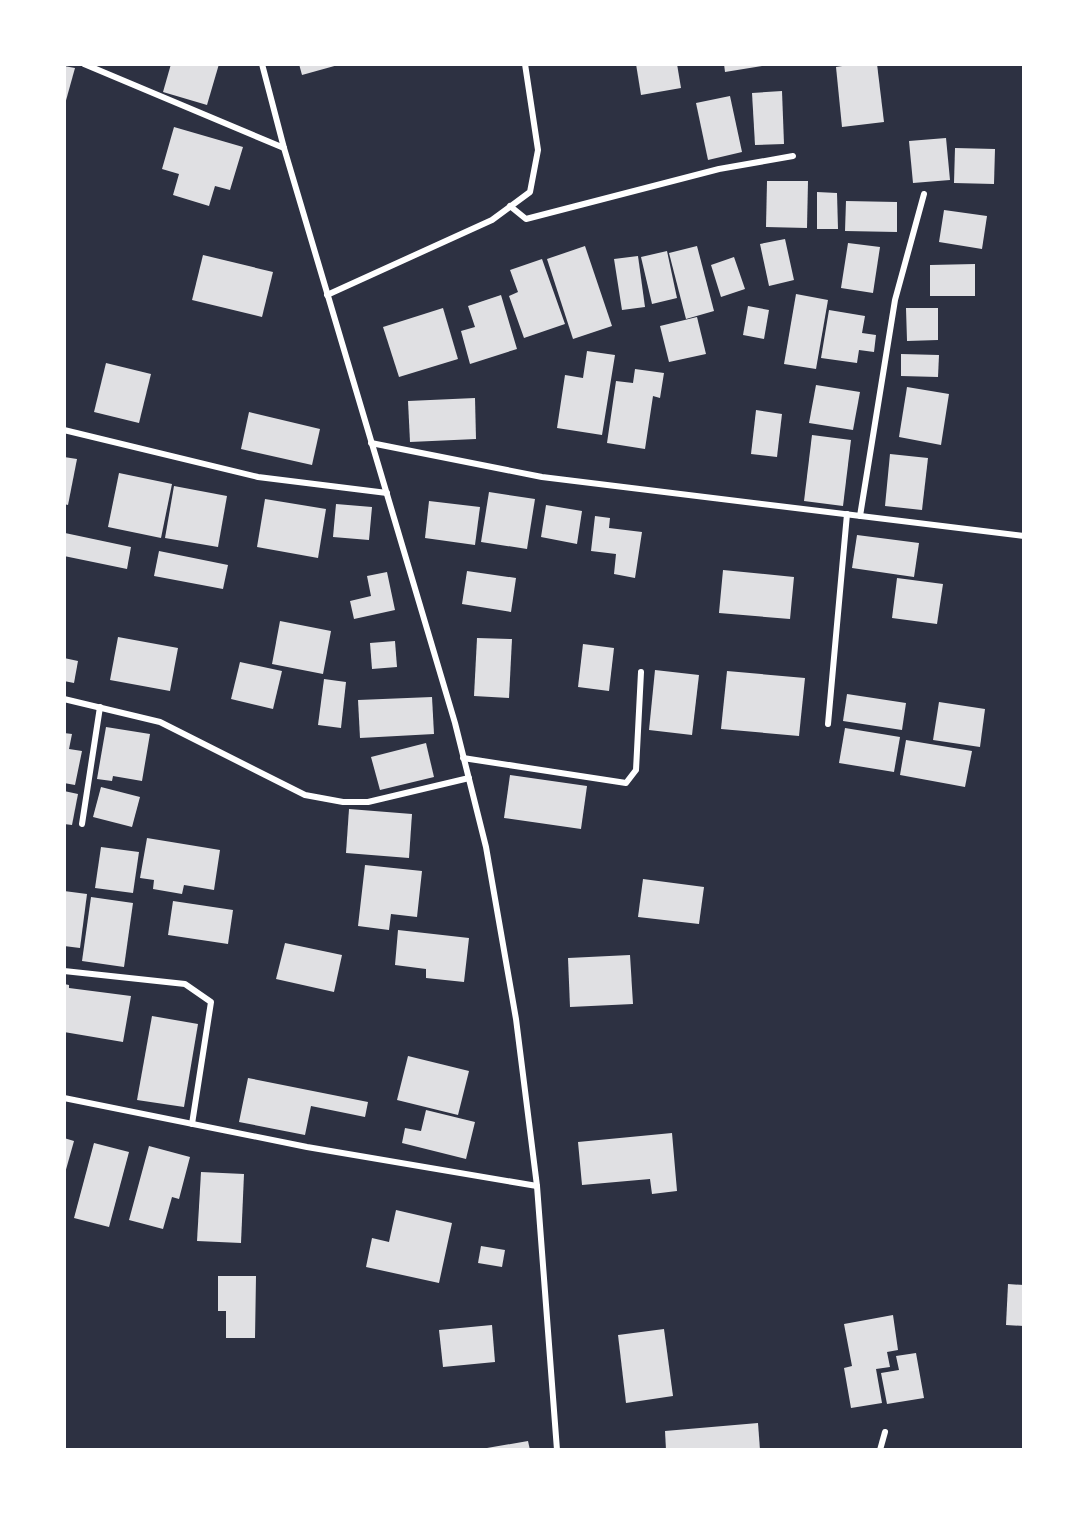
<svg xmlns="http://www.w3.org/2000/svg" width="1088" height="1514" font-family="'PT Sans Narrow',sans-serif">
	<rect width="100%" height="100%" fill="#2d3142"/>
	<g fill="#e0e0e3">
		<polygon points="171,64 219,64 207,105 163,92"/>
		<polygon points="299,64 338,64 338,65 302,75"/>
		<polygon points="636,64 677,64 681,88 641,95"/>
		<polygon points="724,64 762,64 762,66 725,72"/>
		<polygon points="855,64 877,64 884,122 842,127 836,67"/>
		<polygon points="64,66 75,68 65,104 64,103"/>
		<polygon points="782,91 784,144 755,145 752,93"/>
		<polygon points="730,96 742,152 708,160 696,103"/>
		<polygon points="174,127 243,147 230,190 215,186 209,206 173,195 179,174 162,169"/>
		<polygon points="946,138 950,180 913,183 909,141"/>
		<polygon points="955,148 995,149 994,184 954,183"/>
		<polygon points="767,181 808,181 807,228 766,227"/>
		<polygon points="817,192 837,193 838,229 817,229"/>
		<polygon points="846,201 897,202 897,232 845,231"/>
		<polygon points="944,210 987,216 982,249 939,242"/>
		<polygon points="785,239 794,280 769,286 760,244"/>
		<polygon points="848,243 880,247 873,293 841,288"/>
		<polygon points="585,246 612,326 573,339 547,259"/>
		<polygon points="697,246 714,311 686,319 669,253"/>
		<polygon points="667,251 677,298 652,304 641,257"/>
		<polygon points="203,255 273,272 262,317 192,300"/>
		<polygon points="638,256 645,307 622,310 614,259"/>
		<polygon points="734,257 745,289 721,297 711,265"/>
		<polygon points="542,259 565,324 524,338 509,296 518,292 510,270"/>
		<polygon points="975,264 975,296 930,296 930,265"/>
		<polygon points="796,294 828,300 816,369 784,364"/>
		<polygon points="501,295 517,349 470,364 461,331 475,327 468,306"/>
		<polygon points="748,306 769,310 764,339 743,335"/>
		<polygon points="443,308 458,359 399,377 383,327"/>
		<polygon points="906,308 938,308 938,340 907,341"/>
		<polygon points="829,310 865,316 862,333 876,335 874,352 859,350 857,363 821,358"/>
		<polygon points="697,317 706,354 669,362 660,326"/>
		<polygon points="587,351 615,355 602,435 557,428 565,375 583,378"/>
		<polygon points="901,354 939,355 938,377 901,376"/>
		<polygon points="106,363 151,374 139,423 94,412"/>
		<polygon points="635,369 664,373 660,398 653,396 645,449 607,443 616,381 633,383"/>
		<polygon points="816,385 860,392 853,430 809,423"/>
		<polygon points="907,387 949,394 941,445 899,437"/>
		<polygon points="475,398 476,439 410,442 408,401"/>
		<polygon points="756,410 782,414 777,457 751,454"/>
		<polygon points="249,412 320,429 312,465 241,449"/>
		<polygon points="812,435 851,440 843,506 804,501"/>
		<polygon points="890,454 928,458 922,510 885,506"/>
		<polygon points="64,457 77,459 68,505 64,504"/>
		<polygon points="119,473 172,484 161,538 108,527"/>
		<polygon points="174,486 227,496 218,547 165,538"/>
		<polygon points="489,492 535,499 527,549 481,542"/>
		<polygon points="265,499 326,509 318,558 257,547"/>
		<polygon points="429,501 480,507 475,545 425,538"/>
		<polygon points="336,504 372,507 369,540 333,537"/>
		<polygon points="546,505 582,511 577,544 541,537"/>
		<polygon points="595,516 610,518 609,528 642,532 635,578 614,574 616,554 591,551"/>
		<polygon points="65,533 131,547 127,569 64,556"/>
		<polygon points="857,535 919,543 914,577 852,568"/>
		<polygon points="159,551 228,565 223,589 154,576"/>
		<polygon points="723,570 794,577 790,619 719,613"/>
		<polygon points="467,571 516,578 511,612 462,604"/>
		<polygon points="387,572 395,610 354,619 350,601 371,596 367,576"/>
		<polygon points="897,578 943,584 937,624 892,618"/>
		<polygon points="280,621 331,631 323,674 272,664"/>
		<polygon points="118,637 178,648 170,691 110,680"/>
		<polygon points="477,638 512,639 509,698 474,696"/>
		<polygon points="395,641 397,667 372,669 370,643"/>
		<polygon points="583,644 614,648 609,691 578,687"/>
		<polygon points="64,658 78,661 74,683 64,681"/>
		<polygon points="240,662 282,671 273,709 231,699"/>
		<polygon points="655,670 699,675 692,735 649,730"/>
		<polygon points="727,671 805,678 799,736 721,729"/>
		<polygon points="324,679 346,682 341,728 318,725"/>
		<polygon points="847,694 906,703 902,730 843,721"/>
		<polygon points="432,697 434,734 360,738 358,700"/>
		<polygon points="939,702 985,709 980,747 933,740"/>
		<polygon points="106,727 150,734 142,781 113,776 112,781 97,779"/>
		<polygon points="845,728 900,737 894,772 839,763"/>
		<polygon points="64,733 72,734 69,749 82,751 75,785 64,783"/>
		<polygon points="906,740 972,751 965,787 900,775"/>
		<polygon points="426,743 434,777 380,790 371,757"/>
		<polygon points="510,775 587,786 581,829 504,818"/>
		<polygon points="101,787 140,797 132,827 93,817"/>
		<polygon points="64,791 78,794 72,825 64,824"/>
		<polygon points="349,809 412,814 409,858 346,853"/>
		<polygon points="147,838 220,850 214,890 184,885 182,894 153,889 154,880 140,878"/>
		<polygon points="101,847 139,852 133,893 95,888"/>
		<polygon points="365,865 422,871 417,917 391,914 389,930 358,926"/>
		<polygon points="643,879 704,887 699,924 638,917"/>
		<polygon points="64,891 87,894 80,948 64,946"/>
		<polygon points="91,897 133,903 124,967 82,961"/>
		<polygon points="173,901 233,910 228,944 168,935"/>
		<polygon points="398,930 469,938 464,982 426,978 426,969 395,965"/>
		<polygon points="285,943 342,955 334,992 276,979"/>
		<polygon points="630,955 633,1004 570,1007 568,958"/>
		<polygon points="64,984 69,985 69,988 131,996 123,1042 64,1032"/>
		<polygon points="152,1016 198,1024 184,1107 137,1100"/>
		<polygon points="408,1056 469,1071 458,1115 397,1100"/>
		<polygon points="248,1078 368,1102 365,1117 311,1106 305,1135 239,1122"/>
		<polygon points="426,1110 475,1122 466,1159 402,1143 405,1128 421,1131"/>
		<polygon points="672,1133 677,1191 652,1194 650,1179 582,1185 578,1142"/>
		<polygon points="64,1138 74,1141 65,1173 64,1172"/>
		<polygon points="94,1143 129,1152 109,1227 74,1218"/>
		<polygon points="149,1146 190,1157 179,1199 172,1197 163,1229 129,1220"/>
		<polygon points="201,1172 244,1174 241,1243 197,1241"/>
		<polygon points="396,1210 452,1223 439,1283 366,1267 372,1238 389,1242"/>
		<polygon points="481,1246 505,1250 502,1267 478,1263"/>
		<polygon points="218,1276 256,1276 255,1338 226,1338 226,1311 218,1311"/>
		<polygon points="1008,1284 1024,1285 1024,1326 1006,1325"/>
		<polygon points="893,1315 898,1350 887,1352 890,1367 876,1369 882,1403 851,1408 844,1368 852,1366 844,1324"/>
		<polygon points="492,1325 495,1362 443,1367 439,1330"/>
		<polygon points="664,1329 673,1396 626,1403 618,1335"/>
		<polygon points="916,1353 924,1398 887,1404 881,1373 899,1370 896,1356"/>
		<polygon points="758,1423 760,1450 666,1450 665,1431"/>
		<polygon points="528,1441 530,1450 487,1450 487,1448"/>
	</g>
	<g fill="none" stroke-linecap="round" stroke-linejoin="round">
		<g stroke="#fff" stroke-width="6">
			<polyline points="84,64 284,148"/>
			<polyline points="262,64 284,148 455,723 486,847 516,1019 537,1186 557,1450"/>
			<polyline points="510,206 526,219 719,169 793,156"/>
			<polyline points="327,295 492,220 530,192 538,150 525,64"/>
			<polyline points="64,430 258,477 387,493"/>
			<polyline points="371,443 542,477 1024,536"/>
			<polyline points="860,516 895,300 924,194"/>
			<polyline points="64,699 160,722 305,795 343,802 368,802 469,778"/>
			<polyline points="828,724 847,514"/>
			<polyline points="463,758 626,783 636,770 641,672"/>
			<polyline points="82,824 100,707"/>
			<polyline points="64,971 185,984 211,1002 192,1124"/>
			<polyline points="64,1098 307,1147 537,1186"/>
			<polyline points="880,1450 885,1432"/>
		</g>
	</g>
	<rect width="1088" height="1514" fill="none" stroke="#ffffff" stroke-width="132"/>
</svg>
